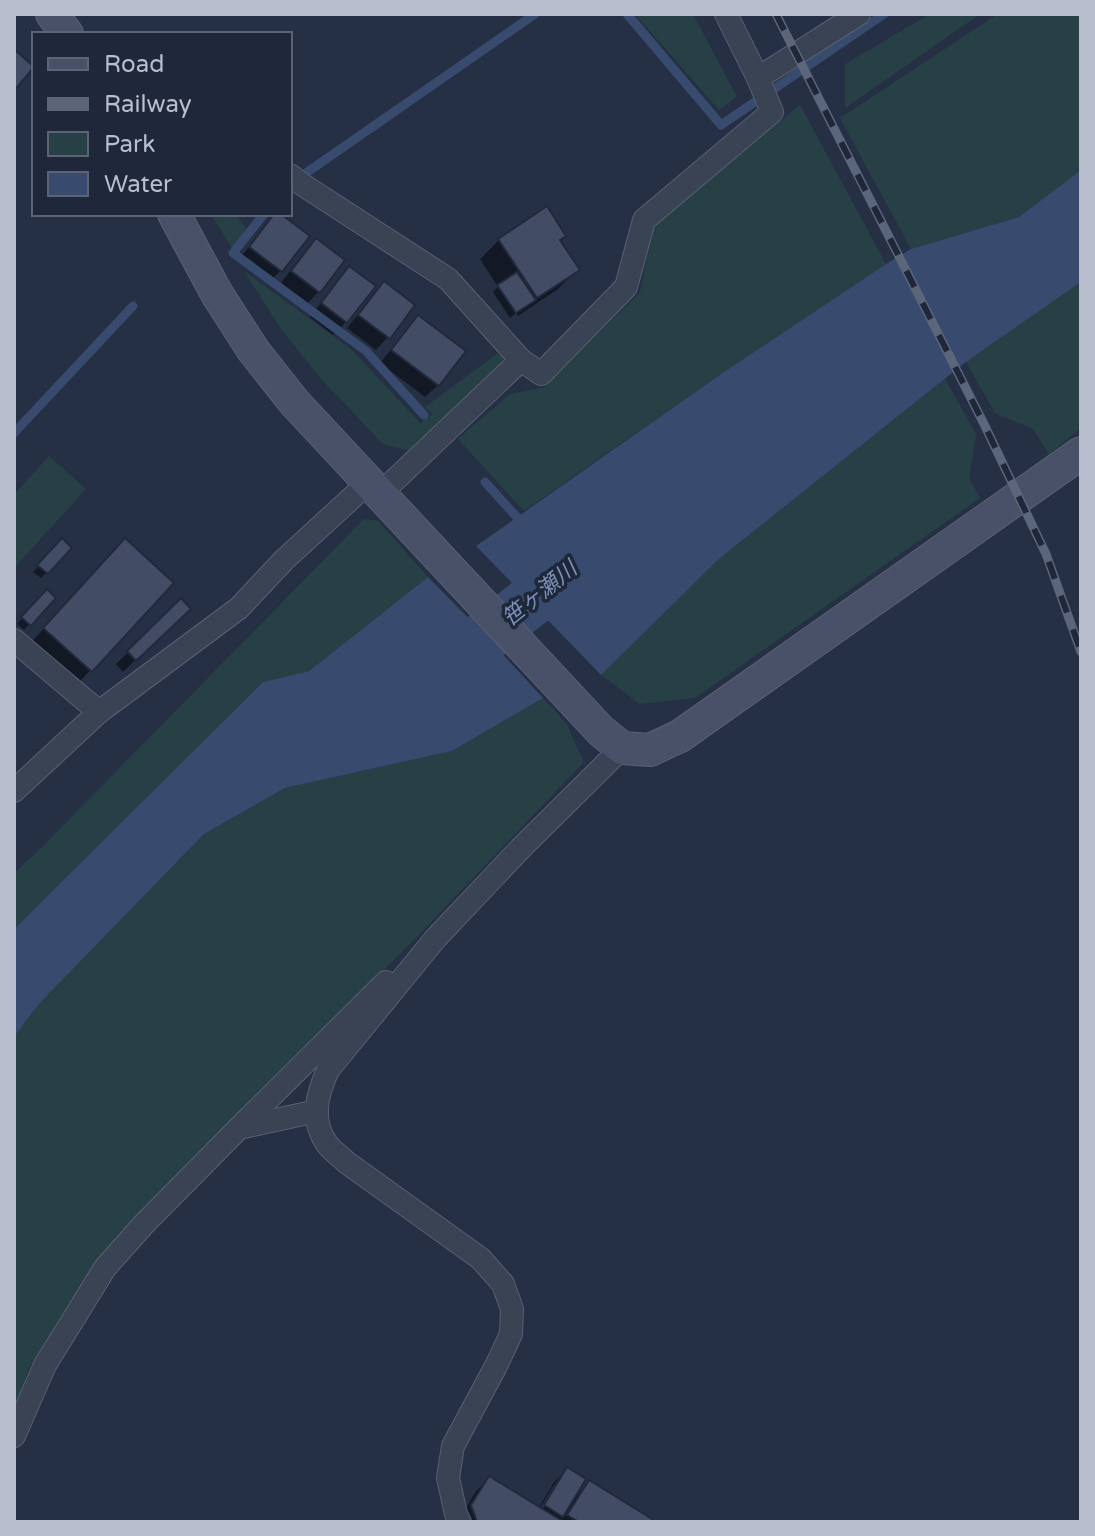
<svg xmlns="http://www.w3.org/2000/svg" width="1095" height="1536" font-family="'Varela Round','Noto Sans JP',sans-serif">
	<rect width="100%" height="100%" fill="#253045"/>
	<g fill="#274046">
		<polygon points="635,14 693,14 737,97 719,110"/>
		<polygon points="930,14 980,14 845,108 845,64"/>
		<polygon points="998,14 1081,14 1081,170 1019,217 911,249 840,118"/>
		<polygon points="800,105 886,264 721,374 524,511 458,439 510,394 545,387 640,292 653,226"/>
		<polygon points="211,214 236,214 246,229 232,248"/>
		<polygon points="244,271 352,350 420,423 432,414 425,407 498,353 504,358 482,386 410,451 383,444 321,379 281,329"/>
		<polygon points="1081,282 1081,428 1049,454 1033,429 995,413 966,362"/>
		<polygon points="945,379 976,434 969,478 980,498 695,698 640,704 601,675 719,559"/>
		<polygon points="49,456 86,489 14,568 14,495"/>
		<polygon points="364,519 378,521 428,577 309,671 263,682 14,929 14,873 39,850"/>
		<polygon points="543,698 566,723 584,762 414,940 147,1206 72,1298 28,1370 14,1413 14,1037 38,1005 204,834 285,788 452,751"/>
	</g>
	<g fill="#384a6d">
		<polygon points="1081,170 1081,282 966,362 719,559 601,675 476,546 721,374 886,264 911,249 1019,217"/>
		<polygon points="428,577 486,636 543,698 452,751 285,788 204,834 38,1005 14,1037 14,929 263,682 309,671"/>
	</g>
	<g fill="#0007" fill-rule="evenodd">
		<polygon points="277,214 307,236 280,271 268,284 238,261 264,226"/>
		<polygon points="316,240 342,260 318,292 306,305 280,284 304,253"/>
		<polygon points="499,240 558,241 577,270 558,289 518,316 516,313 510,318 493,292 498,287 480,259"/>
		<polygon points="350,269 346,322 333,335 310,317 337,282"/>
		<polygon points="384,284 388,337 376,350 347,328 372,297"/>
		<polygon points="418,317 438,385 425,397 380,363 406,330"/>
		<polygon points="62,541 69,548 41,578 33,572"/>
		<polygon points="106,560 171,583 72,690 26,648"/>
		<polygon points="47,591 54,598 24,630 17,624"/>
		<polygon points="181,601 188,609 123,672 116,664"/>
		<path d="M567,1470L574,1498L589,1483L650,1522H460L459,1520L476,1491L489,1479L538,1509L554,1482ZM556,1482H560L540,1514L537,1512Z"/>
	</g>
	<g fill="none" stroke-linecap="round" stroke-linejoin="round">
		<g stroke="#384a6d" stroke-width="9">
			<polyline points="627,14 721,125 884,14"/>
			<polyline points="306,173 535,14"/>
			<polyline points="264,214 233,253 366,351 424,415"/>
			<polyline points="14,433 133,306"/>
			<polyline points="485,482 523,524"/>
		</g>
		<polyline stroke="#384a6d" stroke-width="52" points="425,674 486,636 585,559"/>
	</g>
	<g fill="#424d65" stroke="#21293c" stroke-width="2">
		<polygon points="14,49 34,67 14,91"/>
		<polygon points="547,206 566,236 560,240 580,270 537,298 498,239"/>
		<polygon points="274,214 281,214 310,236 282,272 249,247"/>
		<polygon points="316,238 345,260 320,293 291,271"/>
		<polygon points="349,266 376,286 347,323 321,303"/>
		<polygon points="517,272 536,300 516,313 497,285"/>
		<polygon points="384,281 415,305 390,339 358,315"/>
		<polygon points="418,315 466,351 439,386 391,350"/>
		<polygon points="62,538 72,548 48,574 37,565"/>
		<polygon points="125,538 174,583 92,672 43,628"/>
		<polygon points="47,589 56,598 31,626 21,617"/>
		<polygon points="181,598 191,609 136,661 127,651"/>
		<polygon points="567,1467 586,1479 563,1517 544,1505"/>
		<polygon points="489,1476 564,1522 477,1522 471,1505"/>
		<polygon points="589,1480 652,1519 652,1522 579,1522 567,1515"/>
	</g>
	<g fill="none" stroke-linecap="round" stroke-linejoin="round">
		<g stroke="#596072" stroke-width="24">
			<g id="street">
				<polyline points="726,14 758,78 859,14"/>
				<polyline points="290,175 303,185 448,279 521,360 541,374 626,287 644,220 772,112 758,78"/>
				<polyline points="380,494 521,360"/>
				<polyline points="14,640 99,712"/>
				<polyline points="14,791 99,712 239,608 284,560 369,482"/>
				<polyline points="239,1128 317,1111"/>
				<polyline points="14,1436 45,1365 105,1268 144,1224 239,1128 386,982"/>
				<path d="M460,1522L456,1514L448,1478L453,1446L496,1366L511,1334L512,1309L503,1284L481,1259L346,1162C340,1156 332,1151 327,1144C310,1120 317,1094 328,1070L435,939L521,848L622,748"/>
			</g>
		</g>
		<g stroke="#596072" stroke-width="34">
			<g id="secondary">
				<polyline points="52,14 67,34"/>
				<polyline points="174,214 217,294 253,350 294,402 601,731 622,748 650,750 680,736 1081,453"/>
			</g>
		</g>
		<use href="#street" stroke="#3a4354" stroke-width="22"/>
		<use href="#secondary" stroke="#485168" stroke-width="32"/>
		<g stroke="#5c667b" stroke-width="9">
			<polyline id="rail" points="776,14 983,422 1046,554 1081,652"/>
		</g>
		<use href="#rail" stroke="#1f273a" stroke-width="6" stroke-dasharray="18" stroke-linecap="butt"/>
	</g>
	<g text-anchor="middle" stroke-width="7" stroke-linejoin="round" paint-order="stroke">
		<g font-size="22" font-style="italic" fill="#7d91b7" stroke="#1f273a">
			<text transform="translate(539 593) rotate(-39)" y="8">笹ヶ瀬川</text>
		</g>
	</g>
	<rect width="1095" height="1536" fill="none" stroke="#b8bece" stroke-width="32"/>
	<rect x="32" y="32" width="260" height="184" fill="#1f273a" stroke="#5c6375" stroke-width="2"/>
	<rect x="48" y="58" width="40" height="12" fill="#485168" stroke="#5c6375" stroke-width="2"/>
	<text x="104" y="72" font-size="24" fill="#b8bece">Road</text>
	<rect x="48" y="98" width="40" height="12" fill="#5c667b" stroke="#5c6375" stroke-width="2"/>
	<text x="104" y="112" font-size="24" fill="#b8bece">Railway</text>
	<rect x="48" y="132" width="40" height="24" fill="#274046" stroke="#5c6375" stroke-width="2"/>
	<text x="104" y="152" font-size="24" fill="#b8bece">Park</text>
	<rect x="48" y="172" width="40" height="24" fill="#384a6d" stroke="#5c6375" stroke-width="2"/>
	<text x="104" y="192" font-size="24" fill="#b8bece">Water</text>
</svg>
